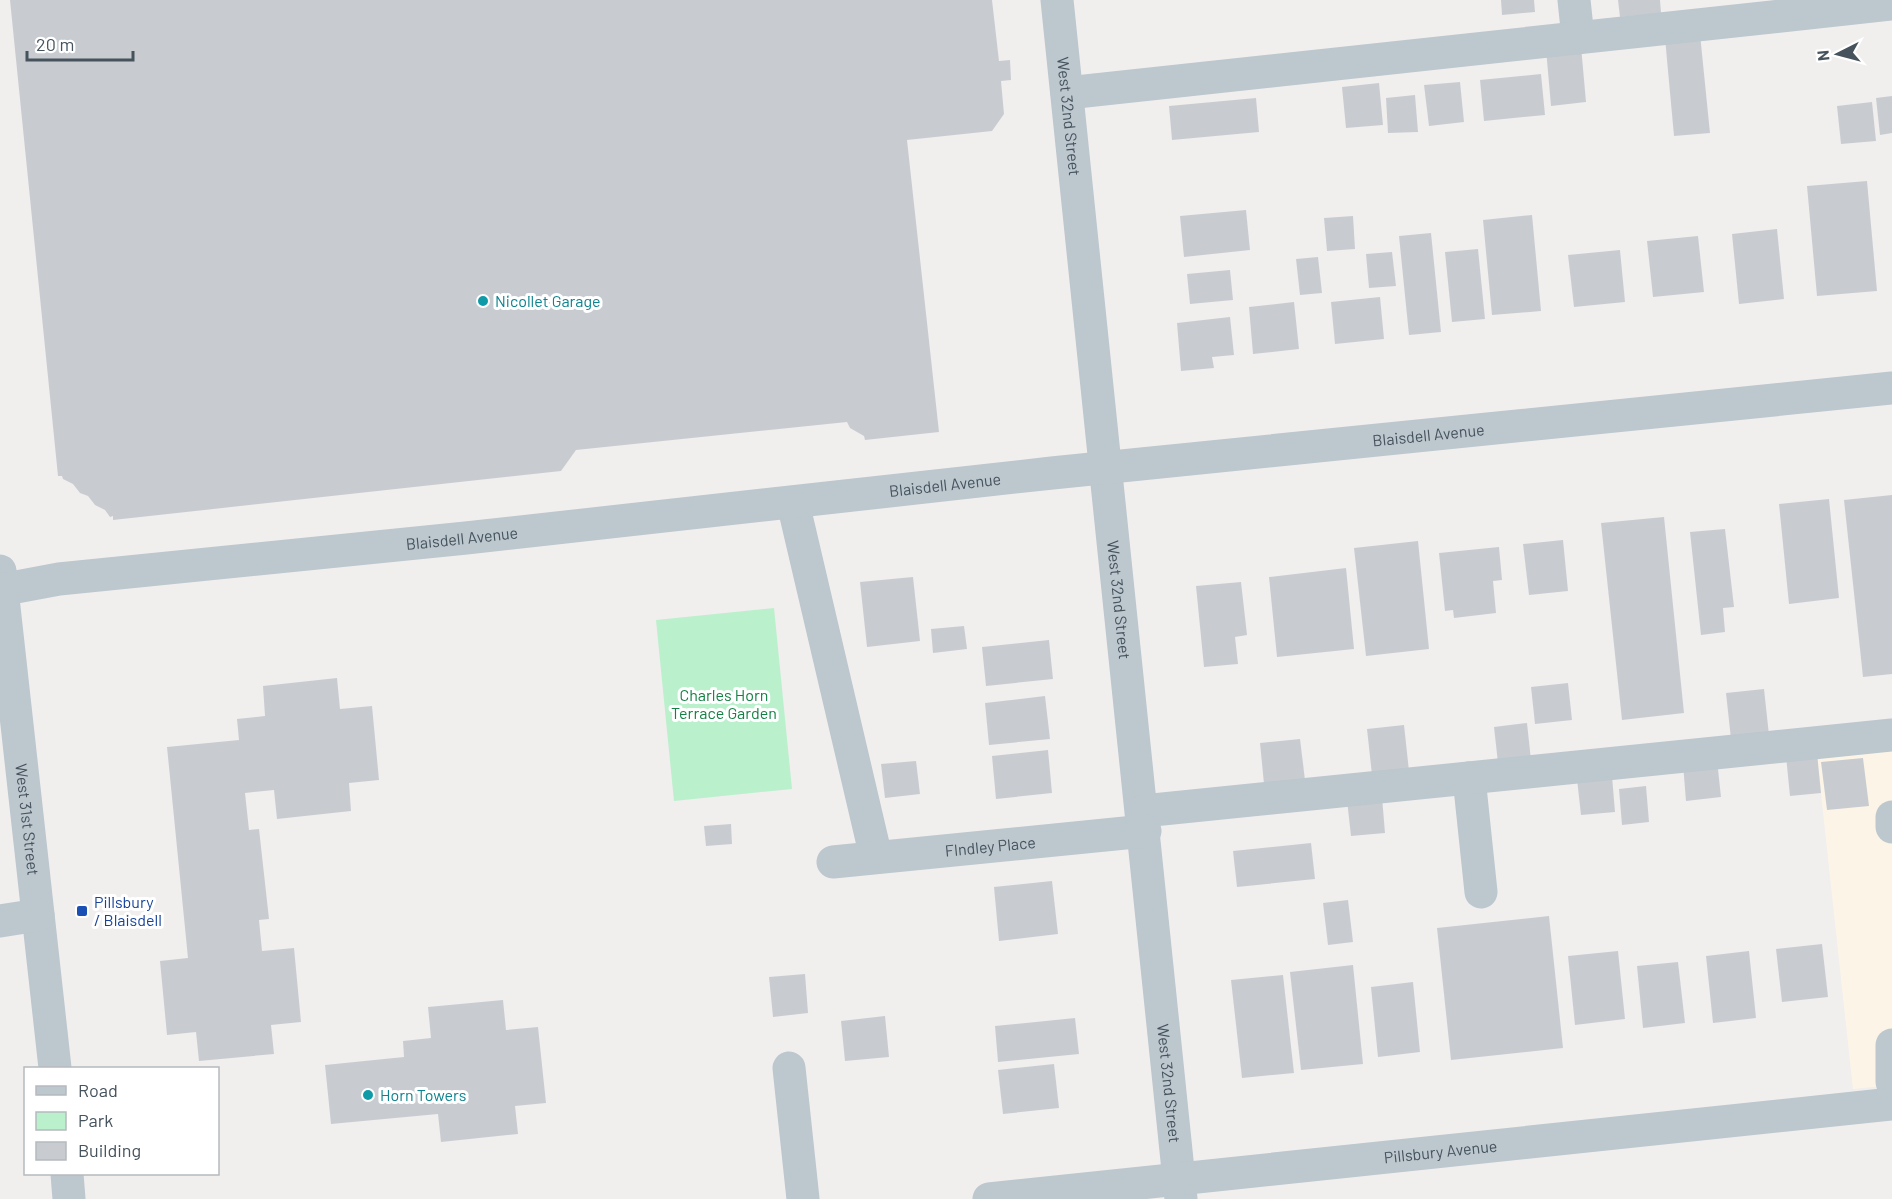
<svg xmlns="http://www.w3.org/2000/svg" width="1892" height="1199" font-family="Barlow,sans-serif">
	<rect width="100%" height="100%" fill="#f1eeee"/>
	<polygon fill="#fcf5e7" points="1892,738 1892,1085 1853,1089 1816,747"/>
	<polygon fill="#bbf0cd" points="774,608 792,789 674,801 656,620"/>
	<g fill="#c8ccd1">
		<polygon points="10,0 992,0 999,61 1010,60 1011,80 1001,81 1004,114 992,131 907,140 939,432 865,440 864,436 850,428 847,422 576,450 561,471 113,520 113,516 110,517 105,510 95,505 88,496 80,493 73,484 63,479 62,476 58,476"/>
		<polygon points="1501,0 1534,0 1535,12 1502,15"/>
		<polygon points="1618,0 1660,0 1661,13 1620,17"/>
		<polygon points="1700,34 1710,133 1674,136 1665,38"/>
		<polygon points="1581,46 1586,102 1551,106 1546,49"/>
		<polygon points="1541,74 1545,115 1484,121 1480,80"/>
		<polygon points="1460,82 1464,122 1429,126 1424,85"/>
		<polygon points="1379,83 1383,125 1346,128 1342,87"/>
		<polygon points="1415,95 1418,132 1388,133 1386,98"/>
		<polygon points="1892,96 1892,133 1880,135 1876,98"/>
		<polygon points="1256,98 1259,132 1172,140 1169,106"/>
		<polygon points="1872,102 1876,141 1841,144 1837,106"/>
		<polygon points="1867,181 1877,291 1817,296 1807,186"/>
		<polygon points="1246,210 1250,250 1184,257 1180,216"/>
		<polygon points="1532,215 1541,311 1492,315 1483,220"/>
		<polygon points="1353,216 1355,249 1327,251 1324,218"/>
		<polygon points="1777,229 1784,299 1739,304 1732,234"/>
		<polygon points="1431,233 1441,332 1409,335 1399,236"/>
		<polygon points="1698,236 1704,292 1653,297 1647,241"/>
		<polygon points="1478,249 1485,319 1452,322 1445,252"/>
		<polygon points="1620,250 1625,302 1574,307 1568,255"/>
		<polygon points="1392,252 1396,286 1369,288 1366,254"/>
		<polygon points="1318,257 1322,293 1300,295 1296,259"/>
		<polygon points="1230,270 1233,300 1190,304 1187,274"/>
		<polygon points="1380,297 1384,339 1335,344 1331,302"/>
		<polygon points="1294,302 1299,349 1253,354 1249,307"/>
		<polygon points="1230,317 1234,355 1212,357 1214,368 1181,371 1177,323"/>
		<polygon points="1892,495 1892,674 1863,677 1844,500"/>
		<polygon points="1829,499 1839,598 1789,604 1779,504"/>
		<polygon points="1664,517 1684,713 1622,720 1601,523"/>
		<polygon points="1725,529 1734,607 1723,608 1725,632 1701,635 1690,532"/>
		<polygon points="1563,540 1568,591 1529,595 1523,544"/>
		<polygon points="1418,541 1429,649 1366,656 1354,548"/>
		<polygon points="1499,547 1502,580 1493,581 1496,613 1454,618 1453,610 1445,611 1439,553"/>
		<polygon points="1346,568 1354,649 1277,657 1269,577"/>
		<polygon points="913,577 920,641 867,647 860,582"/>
		<polygon points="1241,582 1247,635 1235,637 1238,664 1204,667 1196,586"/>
		<polygon points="964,626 967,649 933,653 931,629"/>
		<polygon points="1049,640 1053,679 986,686 982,647"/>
		<polygon points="337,678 340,709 372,706 379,780 349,783 351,811 277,819 274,790 245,793 249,830 259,829 269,919 259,920 262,951 294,948 301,1022 271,1025 274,1054 199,1061 196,1032 167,1035 160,961 188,958 167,747 239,740 237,719 265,716 263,686"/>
		<polygon points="1568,683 1572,720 1535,724 1531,687"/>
		<polygon points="1764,689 1769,735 1731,739 1726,693"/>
		<polygon points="1045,696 1050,739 989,745 985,703"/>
		<polygon points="1527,723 1531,760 1498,763 1494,727"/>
		<polygon points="1404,725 1409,771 1372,775 1367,729"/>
		<polygon points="1300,739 1305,780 1264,784 1260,743"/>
		<polygon points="1048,750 1052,793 996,799 992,756"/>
		<polygon points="1817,753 1821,793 1790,796 1786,756"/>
		<polygon points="1863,758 1869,806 1827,810 1821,762"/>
		<polygon points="1717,760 1721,797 1686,801 1683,764"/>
		<polygon points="916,761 920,794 885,798 881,764"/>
		<polygon points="1612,776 1615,812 1581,815 1577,779"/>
		<polygon points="1646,786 1649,822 1622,825 1619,789"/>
		<polygon points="1382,797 1385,833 1351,836 1347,800"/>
		<polygon points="731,824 732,844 706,846 704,826"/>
		<polygon points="1311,843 1315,879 1237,887 1233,851"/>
		<polygon points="1052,881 1058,934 999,941 994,887"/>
		<polygon points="1348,900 1353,942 1328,945 1323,903"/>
		<polygon points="1549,916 1563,1048 1451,1060 1437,928"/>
		<polygon points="1822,944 1828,997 1782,1002 1776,949"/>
		<polygon points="1618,951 1625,1019 1575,1025 1568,956"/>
		<polygon points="1749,951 1756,1018 1713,1023 1706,956"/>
		<polygon points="1678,962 1685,1023 1643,1028 1637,966"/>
		<polygon points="1353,965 1363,1064 1301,1070 1290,972"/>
		<polygon points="805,974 808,1013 773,1017 769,977"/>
		<polygon points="1283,975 1294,1073 1242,1078 1231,980"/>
		<polygon points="1413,982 1420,1052 1378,1057 1371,987"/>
		<polygon points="503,1000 506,1030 538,1027 546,1103 515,1106 518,1134 441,1142 438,1114 331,1124 325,1065 404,1057 403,1041 431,1038 428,1007"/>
		<polygon points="885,1016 889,1057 845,1061 841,1021"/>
		<polygon points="1075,1018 1079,1054 998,1062 995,1026"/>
		<polygon points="1054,1064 1059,1108 1003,1114 998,1070"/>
	</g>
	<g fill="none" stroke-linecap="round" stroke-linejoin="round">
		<g stroke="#bcc7ce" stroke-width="33">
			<path id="s1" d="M1057,0L1181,1199"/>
			<polyline points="1574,0 1578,38"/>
			<polyline points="1067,93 1892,4"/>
			<polyline points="793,503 876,857"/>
			<path id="s2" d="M0,571L55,1068"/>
			<path id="s3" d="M0,590L59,579L466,538L1052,473L1892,388"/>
			<polyline points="1469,778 1481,892"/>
			<polyline points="1143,811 1892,735"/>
			<polyline points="1892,817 1892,827"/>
			<path id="s4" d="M833,862L1145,831"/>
			<polyline points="0,921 38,915"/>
			<polyline points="1892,1045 1892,1082"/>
			<polyline points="789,1068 803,1199"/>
			<polyline points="67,1174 69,1199"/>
			<path id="s5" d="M989,1199L1892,1104"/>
		</g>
	</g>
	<g fill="#0f9aa8" stroke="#fff" stroke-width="2">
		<circle cx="483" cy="301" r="6"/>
		<circle cx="368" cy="1095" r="6"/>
	</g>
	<rect fill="#1a4fb4" stroke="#fff" stroke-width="2" x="76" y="905" width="12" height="12" rx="3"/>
	<g text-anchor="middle" stroke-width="6" stroke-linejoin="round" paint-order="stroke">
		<g font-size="16" fill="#46535d" stroke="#fff">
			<text dy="6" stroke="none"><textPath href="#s1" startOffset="117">West 32nd Street</textPath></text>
			<text dy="6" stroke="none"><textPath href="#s3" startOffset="1437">Blaisdell Avenue</textPath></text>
			<text dy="6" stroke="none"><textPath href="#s3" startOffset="951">Blaisdell Avenue</textPath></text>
			<text dy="6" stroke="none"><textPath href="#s3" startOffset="465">Blaisdell Avenue</textPath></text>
			<text dy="6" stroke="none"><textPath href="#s1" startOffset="603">West 32nd Street</textPath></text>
			<text dy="6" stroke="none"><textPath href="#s2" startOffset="250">West 31st Street</textPath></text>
			<text dy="6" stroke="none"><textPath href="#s4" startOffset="158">FIndley Place</textPath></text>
			<text dy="6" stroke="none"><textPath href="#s1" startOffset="1089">West 32nd Street</textPath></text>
			<text dy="6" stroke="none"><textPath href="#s5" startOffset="454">Pillsbury Avenue</textPath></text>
		</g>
		<g font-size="16" fill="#0d838f" stroke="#fff" text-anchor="start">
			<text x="495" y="307">Nicollet Garage</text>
			<text x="380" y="1101">Horn Towers</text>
		</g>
		<g font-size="16" fill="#148144" stroke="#fff">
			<text x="724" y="701">Charles Horn<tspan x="724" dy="18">Terrace Garden</tspan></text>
		</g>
		<g font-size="16" fill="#164399" stroke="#fff" text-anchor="start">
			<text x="94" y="908">Pillsbury<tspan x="94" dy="18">/ Blaisdell</tspan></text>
		</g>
	</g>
	<rect x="24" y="1067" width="195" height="108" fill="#ffffff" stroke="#b5babe" stroke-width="1.5"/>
	<rect x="36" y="1086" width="30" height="9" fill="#bcc7ce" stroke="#b5babe" stroke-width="1.5"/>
	<text x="78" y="1097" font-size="18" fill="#46535d">Road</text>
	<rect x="36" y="1112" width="30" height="18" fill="#bbf0cd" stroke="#b5babe" stroke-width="1.5"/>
	<text x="78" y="1127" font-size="18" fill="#46535d">Park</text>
	<rect x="36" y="1142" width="30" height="18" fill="#c8ccd1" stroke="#b5babe" stroke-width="1.5"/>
	<text x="78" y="1157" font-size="18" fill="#46535d">Building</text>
	<g transform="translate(1838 54) rotate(264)" stroke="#ffffff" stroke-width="4.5" paint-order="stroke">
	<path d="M0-4.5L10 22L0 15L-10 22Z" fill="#46535d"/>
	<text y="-9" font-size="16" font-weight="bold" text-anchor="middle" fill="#46535d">N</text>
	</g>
	<path d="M27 51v9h106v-9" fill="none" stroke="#46535d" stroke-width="3"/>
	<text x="36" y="51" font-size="18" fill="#46535d" stroke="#ffffff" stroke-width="4.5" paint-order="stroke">20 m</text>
</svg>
